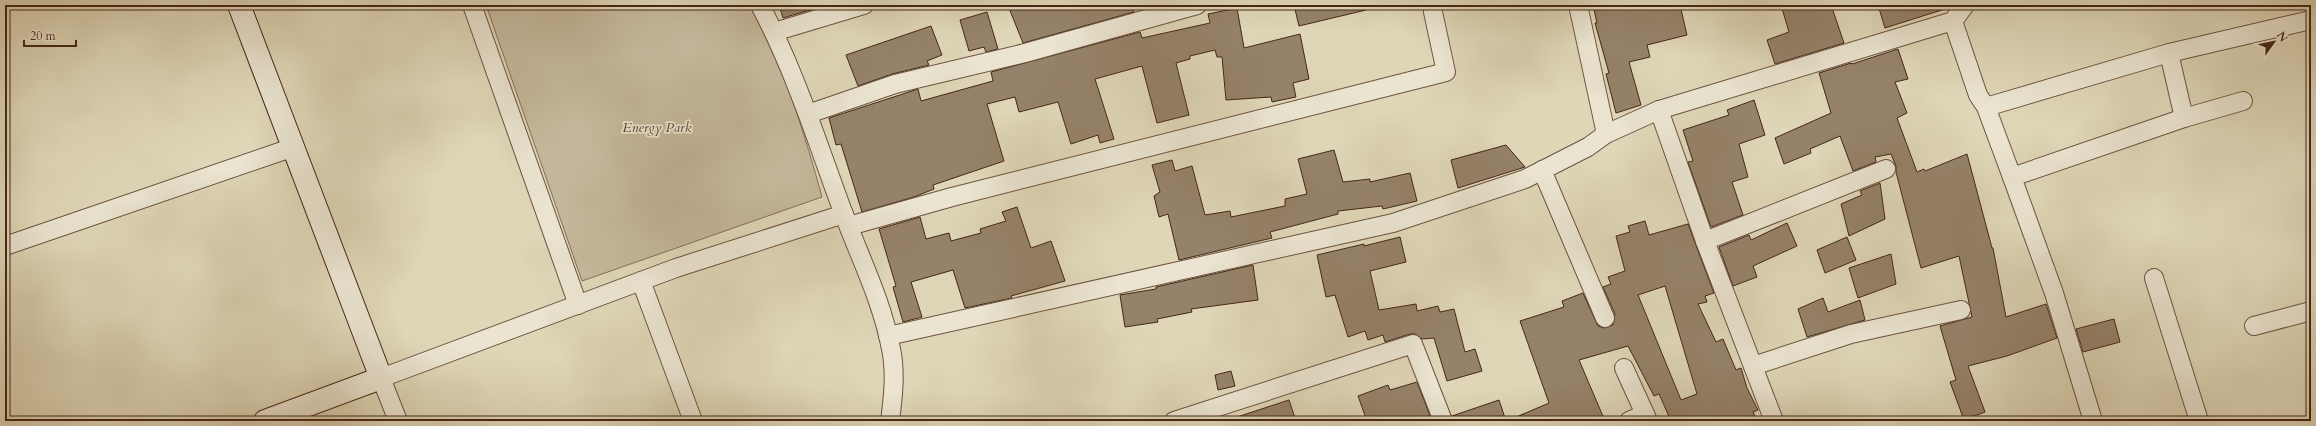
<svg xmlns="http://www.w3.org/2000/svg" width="2316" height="426" font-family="Cardo,serif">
	<rect width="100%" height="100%" fill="#ded6b7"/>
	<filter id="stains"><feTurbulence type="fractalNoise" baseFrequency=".005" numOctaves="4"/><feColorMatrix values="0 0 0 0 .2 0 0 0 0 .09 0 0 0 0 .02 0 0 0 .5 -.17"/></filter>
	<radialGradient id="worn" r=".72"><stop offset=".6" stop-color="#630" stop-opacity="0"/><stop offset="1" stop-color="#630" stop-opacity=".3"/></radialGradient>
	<path fill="#c4b89c" stroke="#856f5a" d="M486,5H749C783,64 804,131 822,197L582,281Z"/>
	<g fill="#95826a" stroke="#462617" fill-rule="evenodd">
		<polygon points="779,5 827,5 783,18"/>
		<polygon points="1016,5 1133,5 1134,12 1023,43 1009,8"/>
		<polygon points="1294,5 1365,5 1366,10 1299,26"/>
		<polygon points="1593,5 1680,5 1687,35 1647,45 1650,57 1629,62 1641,105 1616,113 1606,74 1609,73 1595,23 1597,23"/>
		<polygon points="1781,5 1831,5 1844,43 1775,64 1767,40 1789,32"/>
		<polygon points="1878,5 1948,5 1948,8 1885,28"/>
		<polygon points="1237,8 1244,48 1300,34 1309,79 1293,83 1296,97 1272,102 1271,97 1226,100 1222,57 1217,57 1215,50 1190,56 1190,59 1176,63 1189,115 1157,123 1142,66 1095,79 1114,139 1100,143 1098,135 1071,144 1058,102 1019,112 1015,97 987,104 1004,161 933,185 934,189 914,197 862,212 841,144 836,145 829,118 918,89 921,101 993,81 991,72 1140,32 1142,38 1210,23 1208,14"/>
		<polygon points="987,12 998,49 986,52 984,47 969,51 960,20"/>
		<polygon points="931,26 942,55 927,61 929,65 892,74 858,86 846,55"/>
		<polygon points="1898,49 1908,79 1895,82 1907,113 1897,118 1917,172 1924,169 1925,171 1967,154 1992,248 1993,248 2006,317 2046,304 2057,338 2007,356 1968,366 1985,412 1964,420 1950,382 1956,380 1940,326 1972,317 1959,256 1921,268 1896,172 1896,166 1891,154 1875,157 1876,162 1853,171 1840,136 1810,149 1811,153 1784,164 1775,138 1831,113 1819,73 1851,63 1852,64"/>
		<polygon points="1754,100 1765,135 1739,144 1748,177 1732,182 1743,215 1711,227 1688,162 1693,161 1683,130 1729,115 1727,110"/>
		<polygon points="1506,145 1525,167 1458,188 1451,160"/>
		<polygon points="1334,150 1343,182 1370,179 1370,182 1410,173 1417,201 1383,209 1382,206 1338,211 1338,214 1270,232 1272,238 1179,260 1168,214 1159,217 1154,196 1160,192 1152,165 1172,160 1175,171 1192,166 1205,215 1230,211 1231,217 1285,206 1285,199 1307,194 1298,159"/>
		<polygon points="1880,183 1885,219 1849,236 1841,204 1862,195 1860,191"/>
		<polygon points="1017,207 1031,248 1051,241 1065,281 1011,296 1012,298 965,308 953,270 911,282 922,317 903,322 893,287 896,286 879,229 920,217 926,239 949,233 951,241 981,233 980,229 1006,221 1002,212"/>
		<path d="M1645,221L1649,235L1688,224L1714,293L1705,296L1707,302L1698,304L1716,342L1723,339L1736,370L1741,368L1747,388L1758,410L1753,412L1757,421H1671L1659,394L1654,396L1628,346L1579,360L1605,421H1507L1549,403L1520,321L1564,307L1562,301L1583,293L1598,326L1604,328L1613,325L1615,314L1603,287L1611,284L1608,277L1625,271L1616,236L1630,232L1628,226ZM1665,286L1697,394L1681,400L1638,295Z"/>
		<polygon points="1787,223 1797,246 1753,266 1757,277 1733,286 1719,247 1749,235 1751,240"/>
		<polygon points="1400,237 1406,262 1370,271 1379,310 1416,304 1417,311 1438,306 1440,312 1454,309 1465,352 1475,349 1482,371 1447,381 1434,338 1422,339 1415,334 1410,334 1385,342 1383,335 1368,340 1365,331 1348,337 1335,295 1326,297 1317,255 1364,244 1364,246"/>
		<polygon points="1847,237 1856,260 1825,273 1817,250"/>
		<polygon points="1891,254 1896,284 1858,298 1849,268"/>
		<polygon points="1253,265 1258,300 1191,309 1192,312 1157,319 1158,322 1125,327 1120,295 1156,289 1156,287"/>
		<polygon points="1823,298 1828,312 1860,300 1865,320 1807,337 1798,309"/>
		<polygon points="2114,319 2120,342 2083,352 2076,329"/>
		<polygon points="1231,371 1235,386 1218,390 1215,375"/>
		<polygon points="1417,382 1432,421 1367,421 1358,396 1388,385 1390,390"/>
		<polygon points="1289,400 1296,421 1234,421 1234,418"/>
		<polygon points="1499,400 1505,418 1496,421 1453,421 1452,416"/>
	</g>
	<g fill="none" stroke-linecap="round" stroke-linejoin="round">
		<g stroke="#6c523f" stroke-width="20">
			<g id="street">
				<polyline points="472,5 578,305"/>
				<path d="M760,5C795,71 817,142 843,212C860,258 882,301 891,349C896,372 893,398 890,421"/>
				<polyline points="1578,5 1606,134"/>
				<polyline points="1953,21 1978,95 1986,107 2012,177"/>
				<polyline points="774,32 864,5"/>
				<polyline points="1986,107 2169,53"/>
				<polyline points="1659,110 1705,241 1774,421"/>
				<polyline points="808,114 895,84 1025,53 1197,5"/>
				<polyline points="2184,118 2243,101"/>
				<polyline points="1542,170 1605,318"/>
				<polyline points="849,226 952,197 1446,72 1433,12"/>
				<polyline points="1705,241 1886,169"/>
				<polyline points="5,246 294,147"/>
				<polyline points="2154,278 2199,421"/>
				<polyline points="641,281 693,421"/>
				<polyline points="2254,326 2311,311"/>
				<polyline points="888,336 1393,223 1525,179 1588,147 1606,134 1659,110 1953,21 1965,5"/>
				<polyline points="1753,366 1851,334 1961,310"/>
				<polyline points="1624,368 1645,414"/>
				<polyline points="398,421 381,378 676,268 844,214"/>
				<polyline points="1174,421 1413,344 1443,421"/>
				<polyline points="1629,421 1645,414 1648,421"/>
				<polyline points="2093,421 2054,293 2012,177 2184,118 2169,53 2311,20"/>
			</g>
		</g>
		<g stroke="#462617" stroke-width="24">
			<polyline id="secondary" points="239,5 381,378 265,421"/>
		</g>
		<use href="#street" stroke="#eae4d0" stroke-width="18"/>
		<use href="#secondary" stroke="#eae4d0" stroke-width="22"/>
	</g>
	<g text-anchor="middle" stroke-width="3.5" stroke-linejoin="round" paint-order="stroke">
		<g font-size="14" font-style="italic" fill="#5f4332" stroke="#eae4d0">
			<text x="657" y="132">Energy Park</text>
		</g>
	</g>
	<rect width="2316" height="426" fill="none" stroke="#ded6b7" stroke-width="20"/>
	<rect x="6" y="6" width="2304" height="414" fill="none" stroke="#462617" stroke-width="2"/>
	<rect x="10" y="10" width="2296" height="406" fill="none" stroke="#462617"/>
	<g transform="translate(2274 42) rotate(57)" stroke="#eae4d0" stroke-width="3" paint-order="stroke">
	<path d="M0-3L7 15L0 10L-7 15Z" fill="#462617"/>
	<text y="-6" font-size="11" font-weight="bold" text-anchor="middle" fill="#462617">N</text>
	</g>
	<path d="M24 40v6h52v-6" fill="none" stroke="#462617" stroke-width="2"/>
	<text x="30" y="40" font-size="12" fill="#462617" stroke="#eae4d0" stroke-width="3" paint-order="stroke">20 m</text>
	<rect width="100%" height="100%" filter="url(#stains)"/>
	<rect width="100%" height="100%" fill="url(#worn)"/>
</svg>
